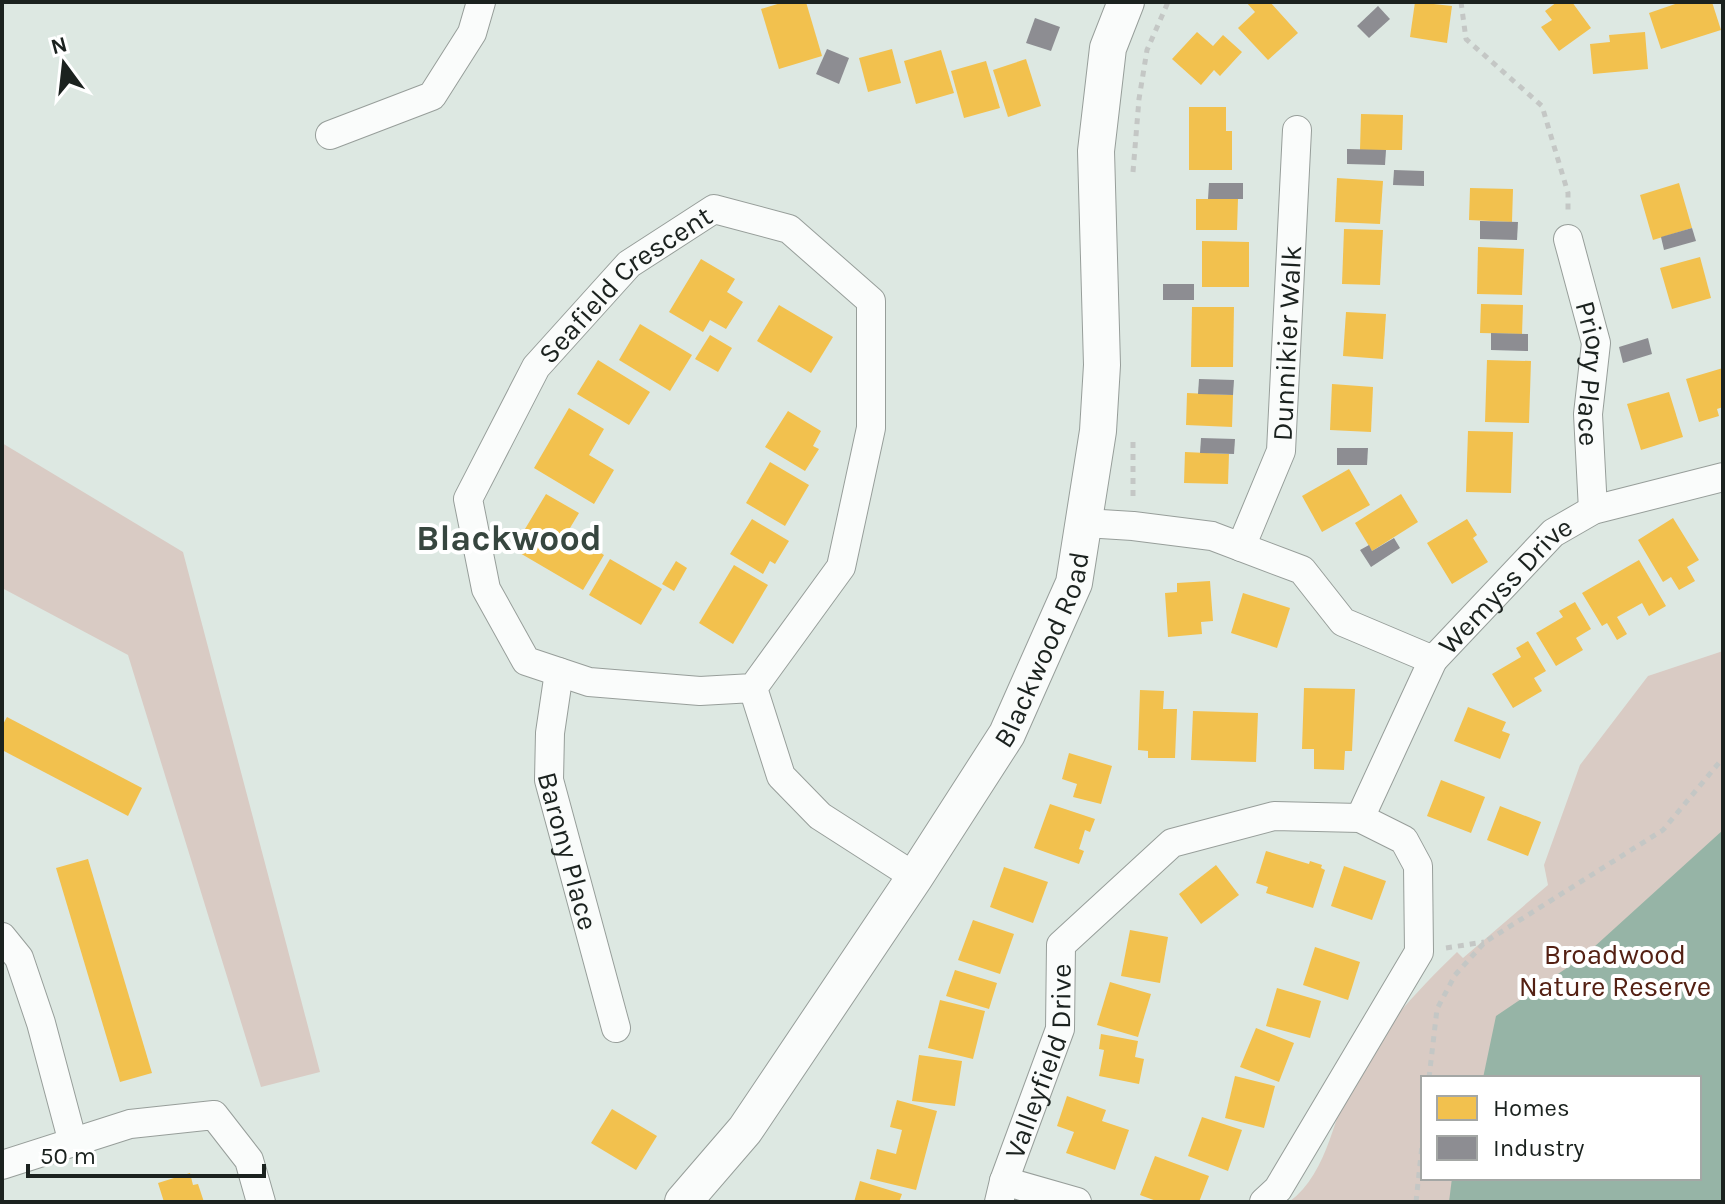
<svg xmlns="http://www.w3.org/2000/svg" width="1725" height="1204" font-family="Karla,sans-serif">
	<rect width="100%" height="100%" fill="#dde8e2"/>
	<g fill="#d9cbc4" fill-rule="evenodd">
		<polygon points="2,443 183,552 320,1072 261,1087 128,655 2,588"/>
		<path d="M1723,651V1202H1289C1331,1171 1332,1113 1357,1071C1382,1028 1421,987 1457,952L1463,958L1548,885L1544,865L1580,765L1648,676ZM1423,1078H1699V1178H1423Z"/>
	</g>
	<polygon fill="#96b4a6" points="1723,830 1723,1202 1449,1202 1452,1178 1699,1178 1699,1078 1483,1078 1496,1016 1583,957"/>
	<g fill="#f2c14e">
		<polygon points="784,2 806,2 822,56 779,69 761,9"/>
		<polygon points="1246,2 1270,2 1298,33 1268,60 1238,28 1255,12"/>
		<polygon points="1415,2 1452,6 1447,43 1410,37"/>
		<polygon points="1557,2 1572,2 1591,28 1559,51 1541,27 1552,20 1545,11"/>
		<polygon points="1681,2 1712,2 1721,30 1661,49 1649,13"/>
		<polygon points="1197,32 1213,46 1223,35 1242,52 1220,76 1214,70 1201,85 1172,59"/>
		<polygon points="1645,32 1648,69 1593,74 1590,44 1610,42 1609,35"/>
		<polygon points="892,49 901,83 868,92 859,58"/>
		<polygon points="941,50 954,93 916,104 904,61"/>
		<polygon points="1026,59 1041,106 1008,117 993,70"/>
		<polygon points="986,61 1000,108 964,118 951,71"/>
		<polygon points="1189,107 1226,107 1226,131 1232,131 1232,170 1189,170"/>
		<polygon points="1361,114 1403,115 1402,150 1360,150"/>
		<polygon points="1337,178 1383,181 1380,224 1335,222"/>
		<polygon points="1679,183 1692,228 1653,240 1640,195"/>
		<polygon points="1470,188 1513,189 1512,222 1469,220"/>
		<polygon points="1196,199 1238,199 1237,230 1196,230"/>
		<polygon points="1344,229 1383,230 1380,285 1342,284"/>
		<polygon points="1202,241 1249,242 1249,287 1202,287"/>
		<polygon points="1478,247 1524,249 1522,295 1477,294"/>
		<polygon points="1700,257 1711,298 1672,309 1660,268"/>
		<polygon points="701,259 735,279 727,292 743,302 726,329 710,320 703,332 669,312"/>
		<polygon points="1481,304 1523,305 1522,334 1480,333"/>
		<polygon points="779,305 833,337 811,373 757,341"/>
		<polygon points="1192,307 1234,307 1233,367 1191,367"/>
		<polygon points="1346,312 1386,314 1383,359 1343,356"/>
		<polygon points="640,324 692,355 670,391 619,360"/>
		<polygon points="710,335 732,348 718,372 695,359"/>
		<polygon points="598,360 650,392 629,425 577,394"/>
		<polygon points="1487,360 1531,361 1529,423 1485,422"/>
		<polygon points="1723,368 1723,407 1717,409 1719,416 1699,422 1686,379"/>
		<polygon points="1332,384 1373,387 1371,432 1330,430"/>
		<polygon points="1669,392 1683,437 1641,450 1627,404"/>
		<polygon points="1187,393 1233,395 1232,427 1186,425"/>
		<polygon points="569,408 604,429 589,455 614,470 594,504 534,468"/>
		<polygon points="788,411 821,431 813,446 819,449 805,471 765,447"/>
		<polygon points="1468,431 1513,432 1511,493 1466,492"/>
		<polygon points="1185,452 1229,454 1228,484 1184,483"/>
		<polygon points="770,462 809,485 785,526 746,503"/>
		<polygon points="1349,469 1370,505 1322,532 1302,496"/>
		<polygon points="546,494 579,513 567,533 604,555 583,590 513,549"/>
		<polygon points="1401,494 1418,522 1372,551 1355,523"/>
		<polygon points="1673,518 1699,560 1687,567 1695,581 1679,590 1671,577 1663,582 1638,540"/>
		<polygon points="752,519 789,541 775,564 770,561 763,574 730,554"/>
		<polygon points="1467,519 1477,535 1473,538 1488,562 1452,584 1427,543"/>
		<polygon points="610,559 662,589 641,625 589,595"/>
		<polygon points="1639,560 1666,606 1649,616 1642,603 1617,617 1627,634 1617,640 1607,623 1602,626 1582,593"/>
		<polygon points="676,561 687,568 674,591 662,584"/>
		<polygon points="734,565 768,585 733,644 699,623"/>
		<polygon points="1210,581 1213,621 1201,622 1202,634 1168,637 1165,593 1177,592 1177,583"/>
		<polygon points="1243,593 1290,608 1277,648 1231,633"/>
		<polygon points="1575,602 1591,629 1576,638 1583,650 1556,666 1536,633 1563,617 1559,611"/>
		<polygon points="1528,641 1546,671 1534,678 1542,691 1513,708 1492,674 1521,657 1516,648"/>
		<polygon points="1304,688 1355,689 1352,751 1345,751 1344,770 1314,769 1314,749 1302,749"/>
		<polygon points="1140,690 1164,691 1163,709 1177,709 1175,758 1148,758 1148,751 1138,750"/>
		<polygon points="1468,707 1506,722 1502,731 1510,734 1500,759 1454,741"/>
		<polygon points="1193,711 1258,713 1256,762 1191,760"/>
		<polygon points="7,717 142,788 128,816 2,750 2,726"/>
		<polygon points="1069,753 1112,766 1101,804 1073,797 1077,784 1062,779"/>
		<polygon points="1441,780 1485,797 1471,833 1427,816"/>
		<polygon points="1050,804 1095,819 1090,832 1085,830 1079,849 1084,851 1079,864 1034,848"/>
		<polygon points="1500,806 1541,822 1528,856 1487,840"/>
		<polygon points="1266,851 1309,864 1310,861 1322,865 1321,868 1325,870 1313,908 1266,893 1268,887 1256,883"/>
		<polygon points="88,859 152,1073 120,1082 56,868"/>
		<polygon points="1216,865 1239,895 1201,924 1179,894"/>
		<polygon points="1344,866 1386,881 1372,920 1331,906"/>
		<polygon points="1004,867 1048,882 1033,923 990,907"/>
		<polygon points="973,920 1014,934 1000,974 958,960"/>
		<polygon points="1130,930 1168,937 1160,983 1121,976"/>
		<polygon points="1315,947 1360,962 1348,1000 1303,985"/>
		<polygon points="955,970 997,983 989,1009 946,996"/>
		<polygon points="1110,982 1151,994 1138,1037 1097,1025"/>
		<polygon points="1277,988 1321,1001 1310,1038 1266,1026"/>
		<polygon points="940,1000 985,1011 973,1059 928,1048"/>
		<polygon points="1256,1028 1294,1043 1279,1082 1240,1067"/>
		<polygon points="1101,1034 1138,1041 1135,1057 1144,1059 1139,1084 1099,1076 1104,1050 1099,1049"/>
		<polygon points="919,1055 962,1061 955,1106 912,1101"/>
		<polygon points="1235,1076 1275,1086 1264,1128 1225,1118"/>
		<polygon points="1067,1096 1106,1110 1102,1121 1129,1130 1115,1170 1066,1153 1074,1132 1057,1126"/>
		<polygon points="897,1100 937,1111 916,1190 870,1179 877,1149 896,1154 902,1130 890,1127"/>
		<polygon points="612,1109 657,1136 636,1170 591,1143"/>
		<polygon points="1202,1117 1242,1130 1228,1171 1188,1156"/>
		<polygon points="1155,1156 1209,1176 1199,1202 1159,1202 1140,1195"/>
		<polygon points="190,1173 193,1185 198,1184 204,1202 164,1202 158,1183"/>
		<polygon points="860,1181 902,1194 899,1202 854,1202"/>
	</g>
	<g fill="#8d8d92">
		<polygon points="1378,6 1390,19 1369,38 1357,26"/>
		<polygon points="1035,18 1060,27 1051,51 1026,43"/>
		<polygon points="827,49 849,58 839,84 816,74"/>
		<polygon points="1347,149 1386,150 1385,165 1347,164"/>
		<polygon points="1394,170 1424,171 1424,186 1393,185"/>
		<polygon points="1209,183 1243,183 1243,199 1208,199"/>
		<polygon points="1480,221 1518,222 1517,240 1480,239"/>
		<polygon points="1692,228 1696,241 1664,250 1661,237"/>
		<rect x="1163" y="284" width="31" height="16"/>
		<polygon points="1491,333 1528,334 1528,351 1491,350"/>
		<polygon points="1648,338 1652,354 1623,363 1619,347"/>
		<polygon points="1199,379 1234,380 1233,395 1198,394"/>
		<polygon points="1201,438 1235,439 1234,454 1200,453"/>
		<polygon points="1337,448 1368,448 1367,465 1337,465"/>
		<polygon points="1394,538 1400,548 1371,567 1360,550 1369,545 1372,551"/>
	</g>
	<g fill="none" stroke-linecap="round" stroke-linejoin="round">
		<g stroke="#979e9a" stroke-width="30">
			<g id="minor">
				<polyline points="330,135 432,96 472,33 481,2"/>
				<path id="s1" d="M1568,239L1596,343L1588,414L1593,510"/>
				<path id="s2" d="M1085,523L1133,526L1212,536L1302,570L1343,622L1433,660L1553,533L1593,510L1723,477"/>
				<path id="s3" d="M1241,547L1281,451L1297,130"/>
				<path id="s4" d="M559,672L550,733L549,780L616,1028"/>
				<path id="s5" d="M753,688L700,691L589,682L526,661L486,589L468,499L536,367L629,264L714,209L789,229L871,301V428L841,567L753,688L781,776L820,816L915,877"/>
				<polyline points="1360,818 1433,660"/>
				<polyline points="2,937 19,958 41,1023 73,1143"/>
				<polyline points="2,1165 130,1124 214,1115 249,1160 261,1202"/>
				<polyline points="1004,1181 1077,1202"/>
				<path id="s6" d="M999,1202L1004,1181L1060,1029L1061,945L1172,843L1274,816L1360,818L1404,840L1418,866L1419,952L1278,1189L1264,1202"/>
			</g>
		</g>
		<g stroke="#979e9a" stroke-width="38">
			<g id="tertiary">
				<path id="s7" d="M683,1202L745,1130L915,877L1007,734L1074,583L1098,431L1102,365L1096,151L1108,48L1126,2"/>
			</g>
		</g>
		<g stroke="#c4c7c5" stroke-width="5" stroke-dasharray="6 6" stroke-linecap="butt">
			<polyline points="1461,2 1466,39 1542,106 1568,193 1568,210"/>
			<polyline points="1133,172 1139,99 1147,50 1168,2"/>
			<polyline points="1133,442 1133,500"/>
			<polyline points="1446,948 1484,942"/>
			<polyline points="1429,1078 1437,1009 1455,975 1485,942 1663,830 1723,758"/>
			<polyline points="1416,1202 1423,1136"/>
		</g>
		<use href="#minor" stroke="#fafcfb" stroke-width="28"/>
		<use href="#tertiary" stroke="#fafcfb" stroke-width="36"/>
	</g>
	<g text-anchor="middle" stroke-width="8" stroke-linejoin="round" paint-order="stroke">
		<g font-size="28" fill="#1b221f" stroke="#fff">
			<text dy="10" stroke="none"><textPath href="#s5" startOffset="676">Seafield Crescent</textPath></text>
			<text dy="10" stroke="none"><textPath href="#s3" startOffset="212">Dunnikier Walk</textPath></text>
			<text dy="10" stroke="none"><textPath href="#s1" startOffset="138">Priory Place</textPath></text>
			<text dy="10" stroke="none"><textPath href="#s2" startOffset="492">Wemyss Drive</textPath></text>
			<text dy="10" stroke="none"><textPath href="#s7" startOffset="662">Blackwood Road</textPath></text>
			<text dy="10" stroke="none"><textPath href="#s4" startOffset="182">Barony Place</textPath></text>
			<text dy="10" stroke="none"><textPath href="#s6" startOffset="148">Valleyfield Drive</textPath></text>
		</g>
		<g font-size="28" fill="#542013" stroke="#fff">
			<text x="1615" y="964">Broadwood<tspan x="1615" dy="32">Nature Reserve</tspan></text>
		</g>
		<g font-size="36" font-weight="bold" fill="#37463f" stroke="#fff">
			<text x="509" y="550">Blackwood</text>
		</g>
	</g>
	<rect width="1725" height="1204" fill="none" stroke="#1b221f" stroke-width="8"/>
	<rect x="1421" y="1076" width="280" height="104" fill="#ffffff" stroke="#a4a7a5" stroke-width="2"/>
	<rect x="1437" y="1096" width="40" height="24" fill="#f2c14e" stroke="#a4a7a5" stroke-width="2"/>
	<text x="1493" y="1116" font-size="24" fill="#1b221f">Homes</text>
	<rect x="1437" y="1136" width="40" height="24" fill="#8d8d92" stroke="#a4a7a5" stroke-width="2"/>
	<text x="1493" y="1156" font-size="24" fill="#1b221f">Industry</text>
	<g transform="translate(64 64) rotate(345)" stroke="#ffffff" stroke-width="6" paint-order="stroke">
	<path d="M0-6L14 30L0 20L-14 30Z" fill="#1b221f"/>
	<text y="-12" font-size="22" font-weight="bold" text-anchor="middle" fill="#1b221f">N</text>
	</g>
	<path d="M28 1164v12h236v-12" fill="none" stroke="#1b221f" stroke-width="4"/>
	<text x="40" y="1164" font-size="24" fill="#1b221f" stroke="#ffffff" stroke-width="6" paint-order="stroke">50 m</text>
</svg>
